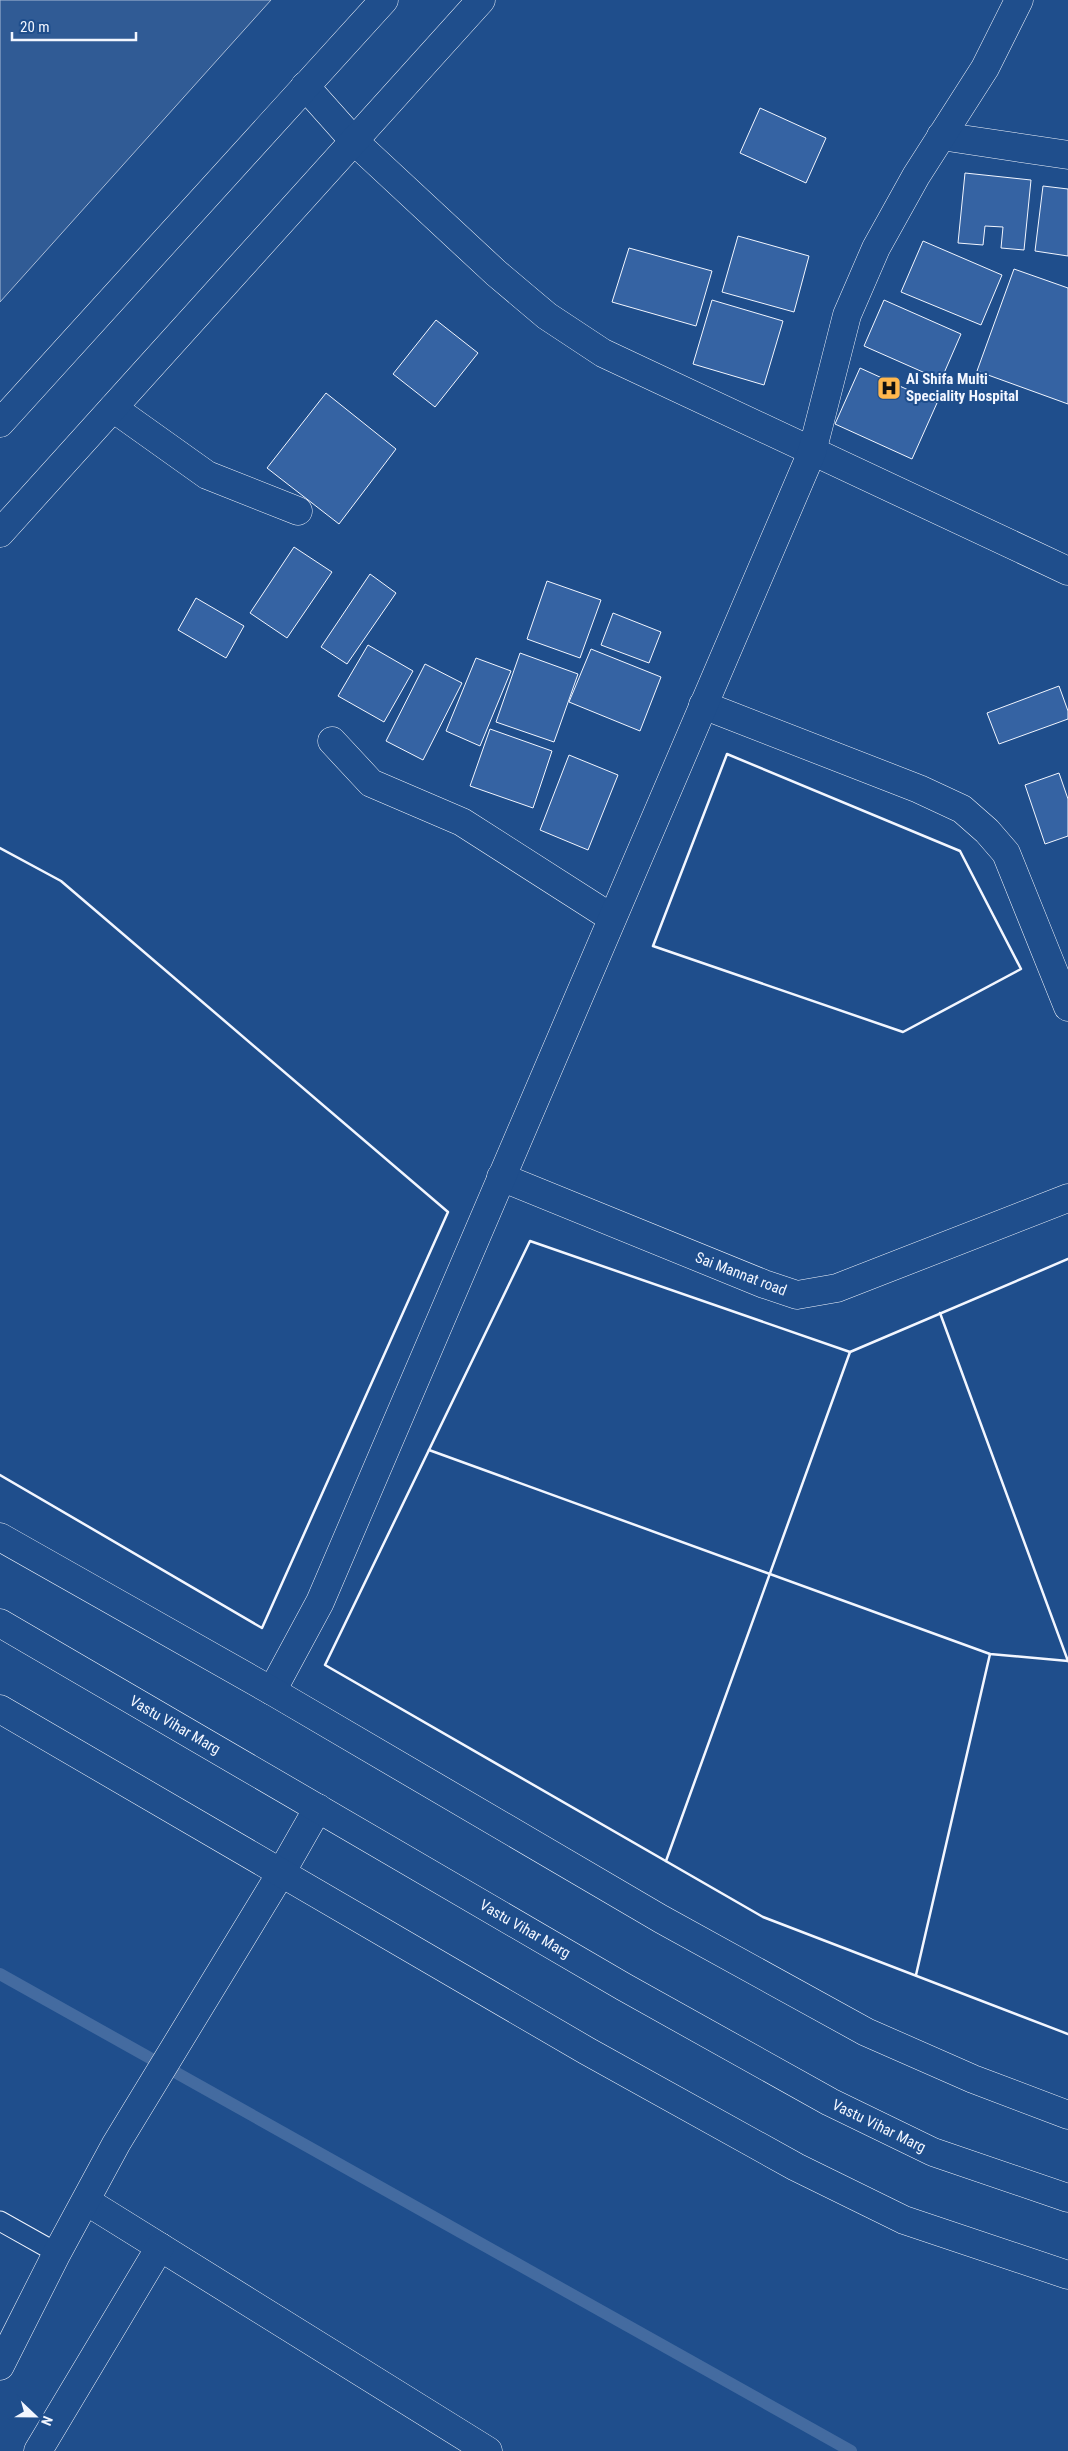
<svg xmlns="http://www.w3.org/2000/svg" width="1068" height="2451" font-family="'Roboto Condensed',sans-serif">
	<rect width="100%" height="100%" fill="#1f4e8c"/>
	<polygon fill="#305b95" stroke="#a8bbd7" points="0,0 271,0 0,302"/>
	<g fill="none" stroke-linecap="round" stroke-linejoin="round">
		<polyline stroke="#446ba0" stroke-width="12" points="0,1974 851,2451"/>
	</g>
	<g fill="#3563a3" stroke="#f2f6ff">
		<polygon points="760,108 826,138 806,183 740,153"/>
		<polygon points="965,173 1031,180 1024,250 1001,248 1003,227 985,226 983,245 958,243"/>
		<polygon points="1043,186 1068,189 1068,256 1035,251"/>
		<polygon points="738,236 809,256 794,312 722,292"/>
		<polygon points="923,241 1002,275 981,325 901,292"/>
		<polygon points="629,248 712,271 696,326 612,302"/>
		<polygon points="1014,269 1068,288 1068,404 977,371"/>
		<polygon points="712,300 783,321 764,385 693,364"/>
		<polygon points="884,300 961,334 941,380 864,346"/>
		<polygon points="436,320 478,353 435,407 393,374"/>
		<polygon points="860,368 937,403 912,459 835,424"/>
		<polygon points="326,393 396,449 339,524 267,468"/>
		<polygon points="294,547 332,572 287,638 250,613"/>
		<polygon points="370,574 396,593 347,664 321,647"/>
		<polygon points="547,581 601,600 580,658 527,639"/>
		<polygon points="196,598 244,626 226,658 178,630"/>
		<polygon points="613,613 661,632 649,663 601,645"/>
		<polygon points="368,645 413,671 384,722 338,696"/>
		<polygon points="591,649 661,677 640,731 569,702"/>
		<polygon points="520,653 578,674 554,742 496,722"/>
		<polygon points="476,658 511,671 480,746 446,731"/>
		<polygon points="425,664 462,683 423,760 386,741"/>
		<polygon points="1059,686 1068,711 1068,719 999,744 987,713"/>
		<polygon points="490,729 552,751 533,808 470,786"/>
		<polygon points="569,755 618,775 588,850 540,830"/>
		<polygon points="1059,773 1068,799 1068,836 1045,844 1025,785"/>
	</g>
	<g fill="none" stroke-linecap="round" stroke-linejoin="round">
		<g stroke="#f2f6ff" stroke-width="21">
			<polyline id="service" points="0,2221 57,2253"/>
		</g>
		<g stroke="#f2f6ff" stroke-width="29">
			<g id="minor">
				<polyline points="305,86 354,141 496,273 547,316 603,353 1068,571"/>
				<polyline points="941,136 1068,155"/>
				<polyline points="113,408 207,475 298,511"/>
				<polyline points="703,705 919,789 962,809 987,831 1006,853 1068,1007"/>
				<polyline points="332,741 371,783 462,822 612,918"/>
				<polyline points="501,1177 764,1284 797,1295 837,1288 1068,1198"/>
				<polyline points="272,1691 320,1602 812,452 847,315 876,248 916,176 985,68 1019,0"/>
				<polyline points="86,2201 488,2451"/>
				<polyline points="0,2366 57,2253 116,2144 281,1873 318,1808"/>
				<polyline points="38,2451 160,2247"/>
			</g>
		</g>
		<g stroke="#f2f6ff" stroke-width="29">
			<g id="tertiary">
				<polyline points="0,423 384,0"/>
				<polyline points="0,533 481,0"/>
				<polyline points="0,1537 272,1691 661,1919 866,2032 973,2079 1068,2115"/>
			</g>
		</g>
		<g stroke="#f2f6ff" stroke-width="29">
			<g id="primary">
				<polyline points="0,1623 624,1987 830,2102 933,2152 1068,2198"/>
				<polyline points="0,1709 587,2051 796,2167 904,2220 1068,2275"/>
			</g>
		</g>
		<use href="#service" stroke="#1f4e8c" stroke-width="19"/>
		<use href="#minor" stroke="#1f4e8c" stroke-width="28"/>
		<use href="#tertiary" stroke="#1f4e8c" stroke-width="28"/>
		<use href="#primary" stroke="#1f4e8c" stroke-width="28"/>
		<g stroke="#f2f6ff" stroke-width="2.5">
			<polygon points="727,754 960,851 1021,969 903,1032 653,946"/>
			<polyline points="0,848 61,881 448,1212 262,1628 0,1475"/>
			<polyline points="1068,1259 850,1352 530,1241 325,1665 763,1917 1068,2034"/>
			<polyline points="940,1313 1068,1661"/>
			<polyline points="429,1450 990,1654 1068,1661"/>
			<polyline points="666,1861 850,1352"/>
			<polyline points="916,1975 990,1654"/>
		</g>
	</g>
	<defs>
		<g id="hospital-square" transform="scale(1.25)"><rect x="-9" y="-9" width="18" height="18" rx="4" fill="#ffb74d" stroke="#1f4e8c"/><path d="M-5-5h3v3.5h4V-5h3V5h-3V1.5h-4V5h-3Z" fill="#111"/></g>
	</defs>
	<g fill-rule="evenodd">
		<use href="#hospital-square" x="889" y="388"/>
	</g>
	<g text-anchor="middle" stroke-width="4" stroke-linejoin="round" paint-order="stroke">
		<g font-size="15" font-weight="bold" fill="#f2f6ff" stroke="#1f4e8c" text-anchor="start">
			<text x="906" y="384">Al Shifa Multi<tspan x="906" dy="17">Speciality Hospital</tspan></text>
		</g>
		<g font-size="15" fill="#f2f6ff" stroke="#1f4e8c">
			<text transform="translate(741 1274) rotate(21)" y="5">Sai Mannat road</text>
			<text transform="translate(175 1725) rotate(30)" y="5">Vastu Vihar Marg</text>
			<text transform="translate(525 1929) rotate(30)" y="5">Vastu Vihar Marg</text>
			<text transform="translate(879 2126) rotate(26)" y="5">Vastu Vihar Marg</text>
		</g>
	</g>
	<g transform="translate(35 2416) rotate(112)" stroke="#1f4e8c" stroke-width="4" paint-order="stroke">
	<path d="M0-4L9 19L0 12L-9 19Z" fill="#f2f6ff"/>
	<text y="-8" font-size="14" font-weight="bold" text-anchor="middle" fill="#f2f6ff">N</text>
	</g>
	<path d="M12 32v8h124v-8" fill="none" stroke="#f2f6ff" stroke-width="2.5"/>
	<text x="20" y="32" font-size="15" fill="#f2f6ff" stroke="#1f4e8c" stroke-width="4" paint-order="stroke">20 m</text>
</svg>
